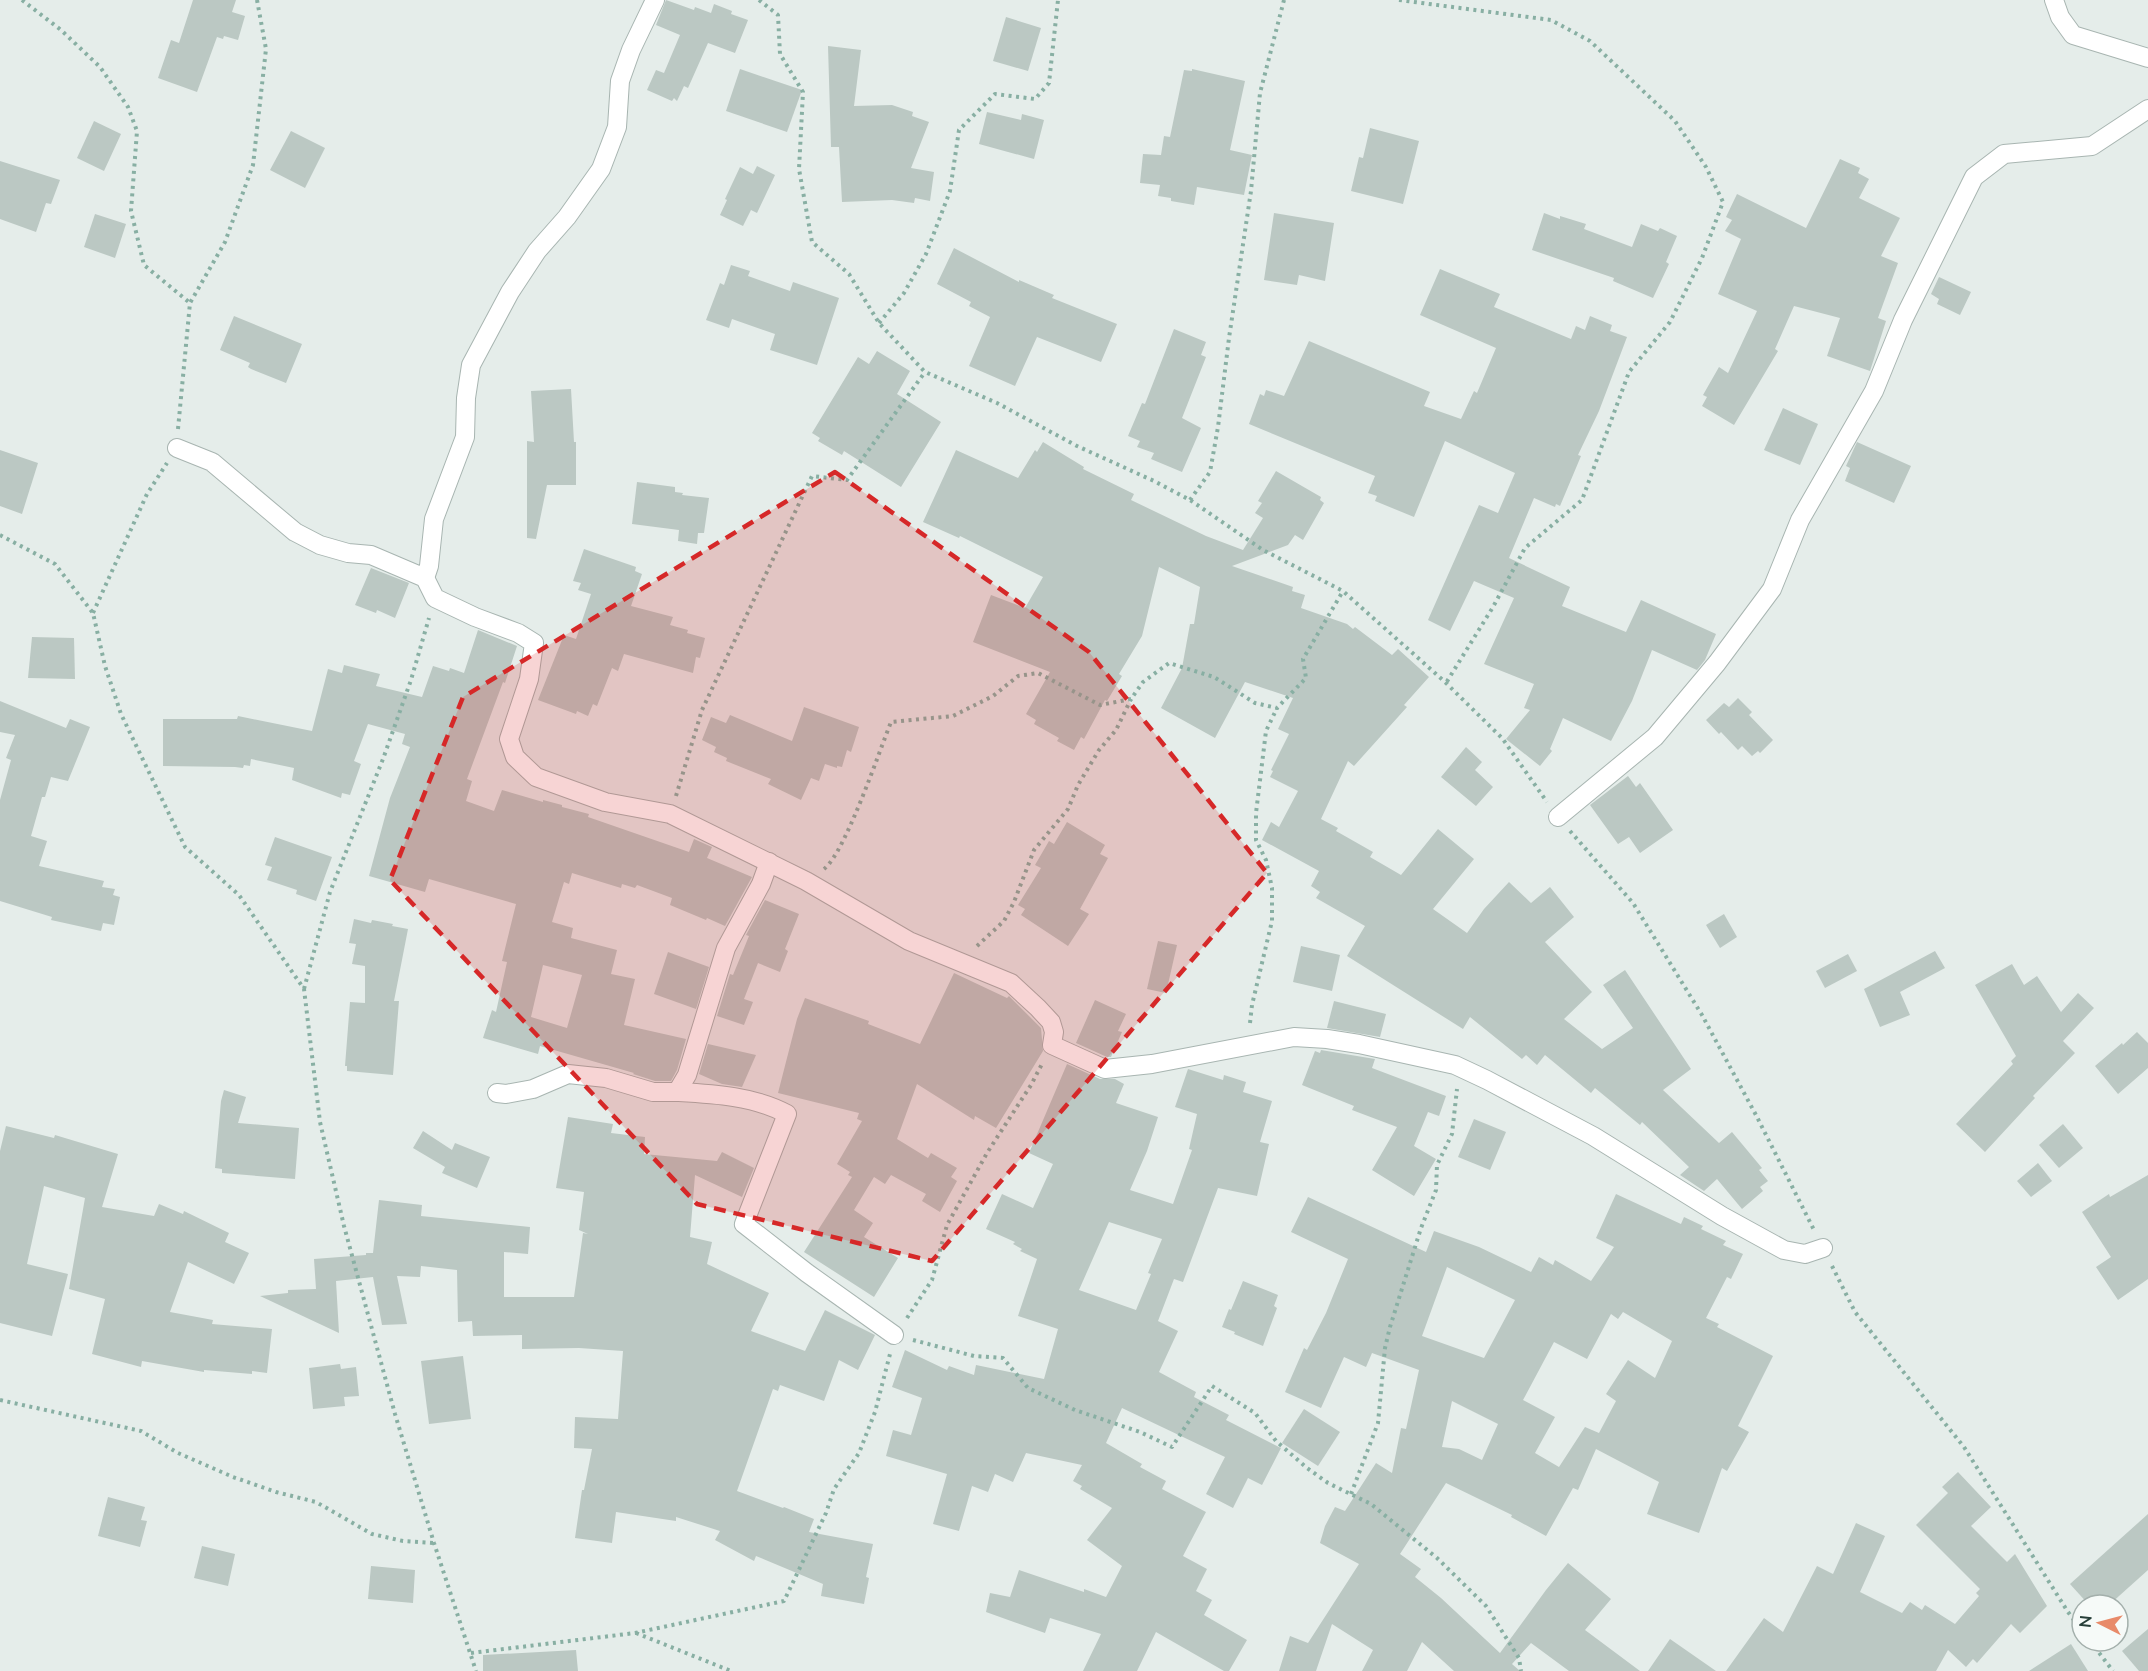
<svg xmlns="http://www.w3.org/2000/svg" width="2148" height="1671" font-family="Lato,sans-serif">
	<rect width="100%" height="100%" fill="#e5edea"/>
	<g fill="#bbc8c3" fill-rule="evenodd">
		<polygon points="193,0 236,0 232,12 245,16 238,40 224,36 223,39 217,37 197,92 158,78 171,40 179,43"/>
		<polygon points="666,0 694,10 695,7 711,13 714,4 732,11 731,14 748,20 735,53 708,43 688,88 684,86 677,101 674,98 672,101 647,90 656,70 664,73 680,35 656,25"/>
		<polygon points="1006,17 1041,28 1028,71 993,61"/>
		<polygon points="828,46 861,50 854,106 892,105 913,112 912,116 929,122 911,168 934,172 930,201 915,198 914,203 892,200 842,202 839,147 831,147"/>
		<polygon points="740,69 802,90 787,132 726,111"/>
		<polygon points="1192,69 1245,81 1230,150 1252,155 1244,195 1197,187 1194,205 1171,201 1171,198 1158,196 1160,185 1140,183 1143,154 1161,155 1164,136 1170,137 1184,70 1192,71"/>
		<polygon points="987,112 1021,120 1022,114 1044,120 1034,159 979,144"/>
		<polygon points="94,121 121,134 104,171 77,158"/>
		<polygon points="1370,128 1419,141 1403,204 1351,191 1359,157 1363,158"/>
		<polygon points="291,131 325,148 305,188 270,170"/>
		<polygon points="1840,159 1860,168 1858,173 1869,179 1859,198 1900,218 1881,256 1898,263 1878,318 1886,321 1870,371 1827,356 1840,318 1794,306 1775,349 1778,351 1734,425 1702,406 1707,397 1703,395 1719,367 1728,373 1757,311 1718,294 1741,239 1725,231 1732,220 1726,217 1737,194 1806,228"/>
		<polygon points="0,161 60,180 51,204 46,203 36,232 0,219"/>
		<polygon points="757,166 775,175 757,213 751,210 743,226 720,215 727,200 725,199 740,167 753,174"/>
		<polygon points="1274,213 1334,223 1325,281 1299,275 1297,285 1264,280"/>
		<polygon points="1544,213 1560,219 1560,216 1586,224 1584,229 1632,247 1641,224 1658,231 1660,228 1677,236 1666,262 1669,264 1653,298 1613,281 1614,278 1532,250"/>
		<polygon points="95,214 126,224 115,258 84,247"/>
		<polygon points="954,248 1019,282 1019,280 1054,295 1052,298 1117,324 1101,362 1037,337 1015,386 969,366 990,317 969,306 971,302 937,284"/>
		<polygon points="731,265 750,271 748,276 790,291 793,282 839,298 817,365 770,350 775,334 732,319 729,328 706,320 720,283 724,285"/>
		<polygon points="1440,269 1500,294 1494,307 1571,339 1576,326 1585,330 1590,316 1612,325 1610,331 1627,337 1599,411 1578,455 1581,456 1560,506 1556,504 1555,507 1534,498 1509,558 1570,587 1562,606 1626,632 1641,600 1716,634 1705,660 1697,670 1652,650 1632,701 1611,741 1563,718 1550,749 1552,751 1540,766 1506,739 1530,710 1524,708 1534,684 1484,664 1514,598 1474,581 1450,631 1428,620 1479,505 1498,513 1515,473 1445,441 1414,517 1375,501 1377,496 1368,493 1375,476 1249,424 1260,394 1264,396 1266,390 1284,396 1309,341 1430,392 1424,406 1461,419 1474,391 1477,393 1496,348 1420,315"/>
		<polygon points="1939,277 1971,292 1960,315 1937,304 1939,299 1931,294"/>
		<polygon points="234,316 302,344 286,383 251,369 248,367 250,363 220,350"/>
		<polygon points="1174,329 1206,342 1201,355 1206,357 1182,418 1201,428 1182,472 1151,459 1154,453 1137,447 1140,441 1128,436 1142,403 1145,404"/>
		<polygon points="877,351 910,371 897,394 941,422 901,487 844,451 842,455 818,441 820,438 812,433 858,357 869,364"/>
		<polygon points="571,389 574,442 576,442 576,485 547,485 536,539 527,538 527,441 534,442 531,391"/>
		<polygon points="1783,408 1818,424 1800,465 1764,450"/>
		<polygon points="1043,442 1084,467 1083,469 1134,494 1131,500 1206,536 1243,550 1263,518 1255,513 1262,503 1258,501 1276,471 1321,497 1320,500 1324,503 1303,540 1295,535 1288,545 1232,566 1293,587 1292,591 1305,595 1301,608 1347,624 1353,629 1355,627 1392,655 1398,649 1429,677 1404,705 1407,707 1354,766 1348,761 1321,819 1338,828 1336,831 1373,852 1370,857 1401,875 1438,829 1474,859 1433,909 1467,933 1484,909 1509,882 1531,903 1550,887 1574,917 1545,942 1592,992 1564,1019 1602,1049 1633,1028 1603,985 1625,970 1691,1069 1663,1090 1719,1143 1732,1132 1762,1168 1759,1170 1768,1181 1760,1187 1763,1191 1742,1209 1717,1179 1704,1191 1680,1175 1689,1167 1642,1122 1640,1125 1595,1088 1591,1093 1545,1055 1537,1065 1526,1055 1522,1059 1470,1017 1463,1029 1347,956 1365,926 1316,898 1320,892 1311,886 1319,871 1262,840 1271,822 1279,827 1298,791 1270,777 1273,771 1271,770 1289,734 1278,729 1293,698 1245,682 1215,738 1161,708 1182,668 1190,624 1194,624 1200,587 1159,567 1142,636 1119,674 1122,676 1107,701 1105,700 1084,739 1081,737 1074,750 1057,741 1059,738 1034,724 1036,720 1026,714 1050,672 973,642 991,595 1025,608 1043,577 960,536 959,538 923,522 956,450 1018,478 1035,450 1037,452"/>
		<polygon points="1857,442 1911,466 1894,503 1845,481 1850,468 1846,466"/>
		<polygon points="0,450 38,463 22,514 0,506"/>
		<polygon points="637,482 675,487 675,492 683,493 682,495 709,498 704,533 698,533 697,544 678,541 679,530 632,524"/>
		<polygon points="584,549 636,567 635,571 642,574 631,606 673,617 670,625 688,630 687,633 705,638 700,658 696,657 693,673 624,654 618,671 612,668 597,706 593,704 588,716 577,711 576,714 538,700 564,635 576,639 591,594 578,590 581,583 573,581"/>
		<polygon points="371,568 409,583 395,618 377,610 376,613 355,605"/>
		<path d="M478,630L517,646L505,683L503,682L467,779L472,781L466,801L494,811L502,790L543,802V800L562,805V807L589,814L588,817L689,852L694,839L712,847L707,858L752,877L725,926L707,918L706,920L670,905L672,898L637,885L635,888L622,884L621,888L572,873L569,884L564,882L552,922L573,928L571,938L617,950L611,974L635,979L624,1025L686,1039L677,1070L671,1081H655L633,1074L634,1073L540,1046L538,1054L483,1038L492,1010L496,1012L507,962L502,961L516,904L429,879L425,892L369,876L390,798L410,747L402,744L405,734L368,724L354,761L361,764L350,795L342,793L341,798L292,780L294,768L251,759L250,766L244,765L243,768L235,767L163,766V719H237L238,716L312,731L328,669L342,673L344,665L380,674L376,686L422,697L433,666L449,671L450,668L464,673ZM543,965L582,975L567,1028L531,1017Z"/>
		<polygon points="32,637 74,638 75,679 28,678"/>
		<polygon points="1738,698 1752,712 1749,715 1773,740 1760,753 1758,751 1752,756 1742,746 1738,750 1721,732 1719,734 1706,720 1724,703 1729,707"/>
		<polygon points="0,701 66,728 70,719 90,727 68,781 51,777 45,797 42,797 31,836 47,841 39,866 104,881 102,887 115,889 113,895 120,897 114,925 103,923 101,931 51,920 52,917 0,901 0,800 11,760 6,758 15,735 0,732"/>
		<polygon points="804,707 859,727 851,752 847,750 842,767 837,766 837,768 825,764 819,781 811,778 801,800 768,784 771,779 726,761 727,758 714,752 716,747 702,740 711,717 726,723 730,715 792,741"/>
		<polygon points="1466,747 1482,762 1475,770 1493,787 1476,806 1441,777"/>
		<polygon points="1628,776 1636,787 1640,783 1673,830 1640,853 1629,837 1618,844 1590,805"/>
		<polygon points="1067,822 1105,845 1100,854 1108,858 1080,909 1089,914 1068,946 1021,915 1025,909 1018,905 1041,868 1035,865 1049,841 1054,844"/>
		<polygon points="275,837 332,857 316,901 296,894 297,890 267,880 272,867 265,865"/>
		<polygon points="765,900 799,914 785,949 788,951 780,972 758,963 744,999 753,1002 744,1025 717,1016 730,974 733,975 749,936 746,935"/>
		<polygon points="1724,914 1737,937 1720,948 1706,925"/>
		<polygon points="354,919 371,923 372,920 393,924 392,926 408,929 394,1001 399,1001 393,1075 347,1071 347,1066 345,1066 350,1002 365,1003 365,966 352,964 356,944 349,943"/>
		<polygon points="1158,941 1177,945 1166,993 1147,989"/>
		<polygon points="1301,946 1340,955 1332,991 1293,982"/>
		<polygon points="1935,951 1945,968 1900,992 1910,1015 1880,1027 1864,989"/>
		<polygon points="668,952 709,967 696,1009 654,994"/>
		<polygon points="1848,954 1857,971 1825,988 1816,971"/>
		<polygon points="2012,964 2024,985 2037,976 2061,1012 2078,993 2094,1008 2063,1041 2075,1053 2033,1096 2035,1098 1985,1152 1956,1124 2013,1064 2011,1061 2016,1056 1975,985"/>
		<polygon points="954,973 1007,998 1009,996 1041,1028 1043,1051 996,1128 975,1116 974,1120 917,1084 897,1139 928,1158 931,1153 957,1168 951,1177 957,1181 940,1212 922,1201 926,1194 891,1175 885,1184 874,1177 854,1210 873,1223 864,1237 898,1258 874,1297 804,1252 852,1177 848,1175 850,1172 837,1164 862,1121 857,1119 859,1113 778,1093 797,1019 805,998 869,1021 868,1024 920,1044"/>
		<polygon points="1095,1000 1126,1014 1118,1031 1122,1032 1111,1057 1107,1057 1076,1043"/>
		<polygon points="1334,1001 1386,1014 1380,1037 1327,1028"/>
		<polygon points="2137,1032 2148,1043 2148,1068 2118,1094 2095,1066 2122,1043 2123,1045"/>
		<polygon points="708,1044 756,1055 742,1087 722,1084 699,1074"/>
		<polygon points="1321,1050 1375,1059 1372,1068 1446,1096 1439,1116 1428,1112 1414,1146 1436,1159 1414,1196 1372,1170 1397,1127 1352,1110 1354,1106 1302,1085 1315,1051 1320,1053"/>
		<path d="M1067,1064L1100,1079H1115L1124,1084L1116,1103L1158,1117L1147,1151L1130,1190L1173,1204L1192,1150L1189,1149L1197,1114L1175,1107L1188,1069L1223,1080L1224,1075L1246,1082L1243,1092L1272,1101L1260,1142L1269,1144L1257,1196L1218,1188L1183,1282L1174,1279L1158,1321L1178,1331L1159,1372L1196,1392L1194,1397L1229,1415L1226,1420L1281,1448L1262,1485L1248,1478L1233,1508L1206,1494L1225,1457L1122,1408L1106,1443L1142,1464L1140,1467L1166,1481L1162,1489L1206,1512L1183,1556L1207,1569L1196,1591L1212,1600L1204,1615L1247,1640L1229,1671H1224L1156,1632L1137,1671H1083L1101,1634L1050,1618L1045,1633L986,1612L990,1593L1010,1597L1019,1570L1084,1592V1589L1106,1597L1122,1566L1087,1540L1112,1508L1080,1489L1082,1486L1073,1481L1082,1465L1026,1453L1013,1482L995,1474L988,1492L972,1486L959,1531L933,1524L947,1474L886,1456L893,1430L911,1435L922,1398L892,1387L905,1350L947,1370L949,1366L974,1375L976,1365L1044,1379L1058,1329L1018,1316L1037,1259L1020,1251L1022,1249L1013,1244L1015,1242L986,1229L1002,1194L1033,1208L1053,1164L1029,1153ZM1109,1222L1162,1239L1148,1273L1151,1274L1136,1310L1079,1290Z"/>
		<polygon points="224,1090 246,1097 238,1123 299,1128 295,1179 222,1173 222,1169 215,1168 221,1101"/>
		<polygon points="568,1117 613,1124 611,1133 645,1137 644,1154 717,1161 722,1152 754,1168 742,1197 695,1175 690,1237 712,1242 707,1264 769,1293 751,1331 805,1351 825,1310 875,1335 858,1370 839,1360 824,1401 780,1385 778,1391 773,1389 737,1491 783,1508 784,1507 814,1519 809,1532 873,1544 866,1577 869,1578 864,1604 821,1596 823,1584 756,1556 754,1561 715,1540 720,1531 676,1517 676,1521 616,1512 612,1543 575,1538 582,1490 584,1490 592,1449 574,1448 575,1417 618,1419 623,1351 579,1348 522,1349 522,1335 473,1336 472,1321 458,1322 457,1270 421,1266 420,1277 397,1276 407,1324 382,1325 373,1277 336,1281 339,1333 260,1296 288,1293 288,1290 316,1289 314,1259 366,1255 366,1253 373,1253 379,1200 422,1205 421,1216 530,1227 528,1254 504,1252 504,1297 574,1297 583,1233 588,1234 579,1230 584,1192 556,1188"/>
		<polygon points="1474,1119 1506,1132 1490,1170 1458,1157"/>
		<polygon points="2063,1124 2083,1148 2059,1168 2039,1145"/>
		<polygon points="6,1126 54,1138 55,1135 118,1154 102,1207 154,1216 159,1204 183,1214 184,1211 229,1233 225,1242 249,1253 234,1284 188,1262 170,1312 213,1320 212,1324 272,1329 267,1373 252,1371 252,1374 204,1370 204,1372 142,1361 141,1367 92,1354 105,1299 69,1289 85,1198 44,1186 27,1264 68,1274 52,1336 0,1323 0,1151"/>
		<polygon points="423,1131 452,1150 455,1143 490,1157 477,1188 442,1173 445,1167 413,1148"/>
		<polygon points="2038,1163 2052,1181 2031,1197 2017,1181"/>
		<polygon points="2148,1175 2148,1279 2118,1300 2096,1267 2111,1257 2082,1212 2109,1194 2110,1197"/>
		<path d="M1616,1194L1681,1224L1684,1217L1703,1226L1701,1229L1726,1241L1723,1245L1743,1254L1731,1279L1727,1277L1706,1318L1719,1324L1717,1327L1773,1356L1738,1426L1749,1432L1727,1471L1722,1468L1699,1533L1647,1514L1659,1482L1596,1449L1578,1490L1573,1488L1546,1536L1511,1517L1512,1515L1446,1483L1400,1554L1421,1569L1415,1577L1441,1598L1500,1653L1546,1590L1568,1563L1611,1599L1585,1630L1640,1671H1569L1531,1643L1512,1664L1520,1671H1454L1422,1642L1407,1671H1362L1373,1650L1332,1624L1316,1671H1279L1290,1636L1308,1643L1359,1564L1320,1543L1325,1526L1335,1507L1345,1511L1376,1463L1392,1473L1401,1428L1406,1429L1419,1370L1372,1353L1366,1367L1344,1357L1321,1408L1285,1392L1304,1348L1307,1350L1326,1313L1348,1259L1291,1232L1308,1197L1426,1252L1434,1231L1479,1247L1531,1272L1539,1257L1553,1265L1555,1260L1591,1281L1614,1247L1596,1238ZM1447,1267L1515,1300L1484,1358L1422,1336ZM1623,1312L1672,1341L1655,1378L1628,1360L1606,1394L1616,1401L1599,1433L1585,1427L1559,1467L1535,1453L1555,1417L1523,1400L1554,1342L1587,1359L1611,1314L1618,1319ZM1452,1401L1498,1424L1482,1460L1459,1449L1442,1447Z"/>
		<polygon points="1243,1281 1278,1295 1274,1306 1277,1308 1263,1346 1234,1334 1235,1332 1222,1327 1229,1309 1231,1310"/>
		<polygon points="463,1356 471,1419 429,1424 421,1361"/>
		<polygon points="340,1364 341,1369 356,1367 359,1396 344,1397 345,1406 313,1409 309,1368"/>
		<polygon points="1304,1409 1340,1432 1318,1466 1282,1443"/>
		<polygon points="1958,1472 1991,1507 1971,1526 2007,1562 2015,1554 2047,1606 2020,1633 2011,1624 1977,1663 1973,1659 1966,1667 1948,1650 1936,1671 1726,1671 1764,1618 1783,1632 1817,1566 1833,1574 1856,1523 1885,1536 1860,1592 1902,1613 1910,1602 1922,1610 1925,1605 1955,1624 1979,1596 1976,1593 1980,1589 1916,1525 1948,1493 1942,1487"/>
		<polygon points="108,1497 145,1507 141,1520 147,1521 140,1547 98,1536"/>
		<polygon points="2148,1514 2148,1570 2109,1605 2089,1605 2070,1584"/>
		<polygon points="202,1546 235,1554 228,1586 194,1578"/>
		<polygon points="371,1566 415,1570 413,1603 368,1599"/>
		<polygon points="2148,1629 2148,1671 2139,1671 2122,1651"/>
		<polygon points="1670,1639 1716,1671 1648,1671"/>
		<polygon points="2071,1644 2088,1671 2029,1671"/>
		<polygon points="576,1650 578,1671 483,1671 483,1655"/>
	</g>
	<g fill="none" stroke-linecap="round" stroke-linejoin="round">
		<g stroke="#a8b5b1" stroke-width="20">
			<g id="minor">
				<polyline points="2054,0 2060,17 2073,35 2148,58"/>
				<polyline points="177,448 212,462 295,532 320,545 348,553 371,555 425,578 435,598 475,617 518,633 534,643 529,679 509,739 515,757 536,777 605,802 670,814 806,881 909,941 1011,983 1038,1008 1051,1022 1054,1032 1052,1045 1105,1069 1152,1064 1294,1037 1327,1039 1359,1044 1455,1065 1487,1080 1593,1136 1722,1216 1784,1250 1805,1254 1823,1248"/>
				<polyline points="425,578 429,566 434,519 465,437 466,398 471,365 510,292 537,251 567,217 601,169 617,127 620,81 631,50 655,0"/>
				<polyline points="1558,817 1655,737 1717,663 1772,589 1800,520 1874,391 1903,320 1974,177 2004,154 2092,146 2148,109"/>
				<path d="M677,1092C713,1094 754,1096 787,1114L744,1224L807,1273L894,1335"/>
				<polyline points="497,1093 506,1094 533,1089 568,1074 606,1078 653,1092 677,1092 687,1075 726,948 761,884 769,862"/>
			</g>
		</g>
		<g stroke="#88afa3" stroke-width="4" stroke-dasharray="3 4.5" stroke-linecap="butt">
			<polyline points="22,0 61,30 100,67 128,107 137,131 131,211 144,265 190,303"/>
			<polyline points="759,0 778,15 780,54 803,92 799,169 812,242 849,274 879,323 925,372 997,403 1077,446 1154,481 1190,500 1263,550 1343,591 1446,683 1502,738 1547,802"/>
			<polyline points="1399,0 1551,20 1590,41 1675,121 1706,167 1723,202 1702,258 1670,322 1629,372 1582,500 1525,548 1493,607 1446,683"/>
			<polyline points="879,323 904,293 926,254 950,191 959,130 995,94 1035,99 1049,83 1058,0"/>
			<polyline points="178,429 190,303 225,242 253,165 266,49 257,0"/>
			<polyline points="1190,500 1210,472 1218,427 1229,338 1251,191 1260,93 1284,0"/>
			<polyline points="0,535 55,564 93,613 105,666 121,714 185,847 239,895 304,989 320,1122 344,1226 395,1414 434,1543 476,1671"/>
			<polyline points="93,613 147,494 167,463"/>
			<polyline points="676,796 702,710 812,476 847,480 925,372"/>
			<polyline points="1570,831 1633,903 1702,1015 1757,1117 1814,1230"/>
			<path d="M824,869C845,853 879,752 891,722L953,716L993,696L1018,676L1038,673L1100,705L1131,699L1143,682L1169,663L1214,677L1255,703L1277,708L1306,678L1303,659L1343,591"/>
			<polyline points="977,946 1004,921 1014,902 1034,850 1068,809 1078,785 1099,750 1116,730 1131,699"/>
			<polyline points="304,989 330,892 383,759 411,680 429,618"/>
			<polyline points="1250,1023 1252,1005 1272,921 1272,888 1266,860 1256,840 1256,813 1266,731 1277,708"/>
			<polyline points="1832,1266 1855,1312 1964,1447 2068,1612 2082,1631"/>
			<polyline points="907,1318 932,1280 947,1225 987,1153 1031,1085 1043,1062"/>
			<polyline points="913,1340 974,1356 1003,1358 1028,1388 1075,1410 1140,1432 1172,1447 1212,1386 1255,1413 1276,1441 1307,1468 1328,1483 1371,1504 1437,1558 1486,1606 1519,1658 1521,1671"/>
			<polyline points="0,1400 141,1431 178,1453 233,1477 276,1492 316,1502 372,1534 403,1541 434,1543"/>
			<polyline points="1351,1494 1378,1423 1385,1348 1390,1327 1421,1228 1436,1190 1437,1165 1452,1134 1457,1089"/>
			<polyline points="636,1633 731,1671"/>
			<polyline points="2090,1641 2113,1671"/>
			<polyline points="471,1653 635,1633 784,1601 826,1513 834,1489 859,1453 875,1412 890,1354"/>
		</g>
		<use href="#minor" stroke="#fff" stroke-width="18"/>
	</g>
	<path fill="#d62828" fill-opacity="0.2" stroke="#d62828" stroke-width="4.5" stroke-dasharray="12 8" stroke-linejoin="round" d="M835,472L1089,652L1267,873L932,1261L697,1204L390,880L463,697Z"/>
	<g transform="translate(2100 1623) rotate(276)"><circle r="28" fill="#f6faf8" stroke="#a3afab" stroke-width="1.5"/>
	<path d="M0-4.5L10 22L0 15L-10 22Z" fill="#e88a69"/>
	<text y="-9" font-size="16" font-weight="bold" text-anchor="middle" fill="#263e38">N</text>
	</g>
</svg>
